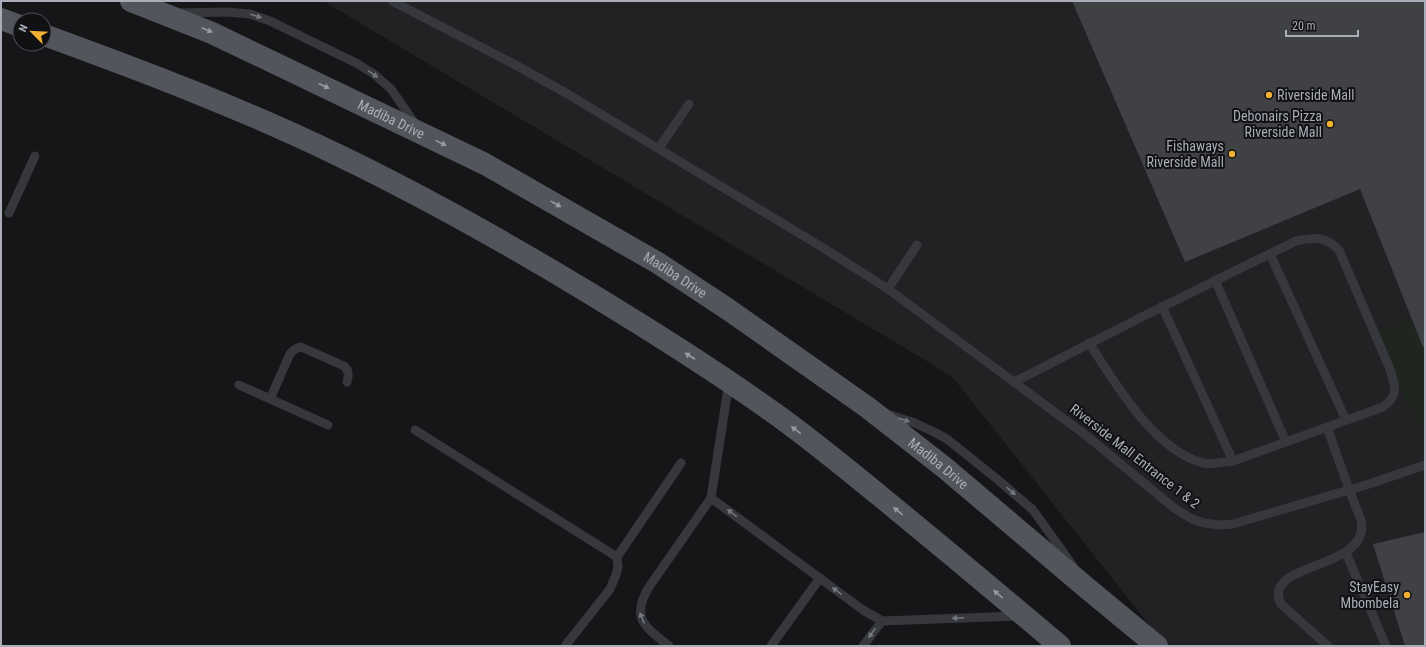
<svg xmlns="http://www.w3.org/2000/svg" width="1426" height="647" font-family="'Roboto Condensed',sans-serif">
	<rect width="100%" height="100%" fill="#161618"/>
	<polygon fill="#222225" points="323,1 1425,1 1425,646 1166,646 954,379 930,363"/>
	<polygon fill="#1e261f" points="1412,319 1423,347 1425,346 1425,432 1371,336"/>
	<g fill="#404145">
		<polygon points="1072,1 1425,1 1425,346 1423,347 1360,189 1185,262"/>
		<polygon points="1425,532 1425,646 1405,646 1373,544"/>
	</g>
	<g fill="none" stroke-linecap="round" stroke-linejoin="round">
		<g stroke="#37383d" stroke-width="9">
			<polyline points="392,1 512,63 566,93 825,249 888,289 1087,436 1174,508 1192,519 1204,523 1220,525 1233,524 1369,484 1425,465"/>
			<polyline points="177,13 227,12 250,14 270,21 356,63 374,74 391,89 416,125"/>
			<polyline points="659,148 689,104"/>
			<polyline points="9,213 35,156"/>
			<polyline points="1270,254 1346,420"/>
			<polyline points="1215,280 1286,442"/>
			<polyline points="888,289 917,245"/>
			<polyline points="1162,306 1233,461"/>
			<polyline points="729,382 711,498 863,610 882,621 1019,616"/>
			<path d="M1014,382C1107,334 1201,287 1296,241C1315,237 1325,236 1339,250L1389,367C1395,384 1400,395 1383,407L1233,461C1223,462 1212,465 1203,463C1154,450 1115,383 1089,343"/>
			<polyline points="239,385 328,425"/>
			<path d="M270,399L290,354C293,350 296,348 301,347L344,366C349,371 349,375 347,382"/>
			<polyline points="887,414 915,423 936,433 947,439 997,479 1033,510 1073,566"/>
			<path d="M1327,427L1349,489L1361,520C1372,571 1260,561 1281,604L1328,646"/>
			<polyline points="415,430 617,557"/>
			<polyline points="1346,553 1386,646"/>
			<polyline points="565,646 610,589 616,575 618,567 617,557 681,463"/>
			<path d="M669,646C645,627 630,618 649,587L711,498"/>
			<polyline points="771,646 820,578"/>
			<polyline points="863,646 882,621"/>
		</g>
		<g stroke="#53555c" stroke-width="22">
			<path id="s1" d="M131,1L212,33L485,164L658,263L729,310L867,407L945,468L1088,589L1157,646"/>
			<polyline points="1,19 20,26"/>
			<path d="M44,35C143,71 243,109 338,155C423,196 505,242 586,291C647,328 708,366 767,408C806,435 843,466 880,496C941,546 1001,596 1060,646"/>
		</g>
	</g>
	<defs><path id="oneway-solid" d="M-6-.8H1V-3.2L6.5 0L1 3.2V.8H-6Z"/></defs>
	<g fill="#757881">
		<use href="#oneway-solid" transform="translate(256 16) rotate(17)"/>
		<use href="#oneway-solid" transform="translate(373 74) rotate(35)"/>
		<use href="#oneway-solid" transform="translate(904 420) rotate(19)"/>
		<use href="#oneway-solid" transform="translate(1011 491) rotate(40)"/>
		<use href="#oneway-solid" transform="translate(732 513) rotate(-143)"/>
		<use href="#oneway-solid" transform="translate(837 591) rotate(-144)"/>
		<use href="#oneway-solid" transform="translate(642 618) rotate(-112)"/>
		<use href="#oneway-solid" transform="translate(958 618) rotate(178)"/>
		<use href="#oneway-solid" transform="translate(872 633) rotate(126)"/>
	</g>
	<g fill="#979ba6">
		<use href="#oneway-solid" transform="translate(207 30) rotate(22)"/>
		<use href="#oneway-solid" transform="translate(324 86) rotate(26)"/>
		<use href="#oneway-solid" transform="translate(441 143) rotate(26)"/>
		<use href="#oneway-solid" transform="translate(556 204) rotate(29)"/>
		<use href="#oneway-solid" transform="translate(690 356) rotate(-147)"/>
		<use href="#oneway-solid" transform="translate(796 430) rotate(-142)"/>
		<use href="#oneway-solid" transform="translate(898 511) rotate(-141)"/>
		<use href="#oneway-solid" transform="translate(998 594) rotate(-140)"/>
	</g>
	<g fill="#f2b134" stroke="#111113" stroke-width="1.5">
		<circle cx="1269" cy="95" r="4"/>
		<circle cx="1330" cy="124" r="4"/>
		<circle cx="1232" cy="154" r="4"/>
		<circle cx="1407" cy="595" r="4"/>
	</g>
	<g text-anchor="middle" stroke-width="4" stroke-linejoin="round" paint-order="stroke">
		<g font-size="14" fill="#a8adb8" stroke="#111113" text-anchor="end">
			<text x="1277" y="100" text-anchor="start">Riverside Mall</text>
			<text x="1322" y="121">Debonairs Pizza<tspan x="1322" dy="16">Riverside Mall</tspan></text>
			<text x="1224" y="151">Fishaways<tspan x="1224" dy="16">Riverside Mall</tspan></text>
			<text x="1399" y="592">StayEasy<tspan x="1399" dy="16">Mbombela</tspan></text>
		</g>
		<g font-size="14" fill="#a8adb8" stroke="#111113">
			<text dy="5" stroke="none"><textPath href="#s1" startOffset="286">Madiba Drive</textPath></text>
			<text dy="5" stroke="none"><textPath href="#s1" startOffset="610">Madiba Drive</textPath></text>
			<text transform="translate(1135 456) rotate(38)" y="5">Riverside Mall Entrance 1 &amp; 2</text>
			<text dy="5" stroke="none"><textPath href="#s1" startOffset="934">Madiba Drive</textPath></text>
		</g>
	</g>
	<rect width="1426" height="647" fill="none" stroke="#a8adb8" stroke-width="4"/>
	<g transform="translate(32 32) rotate(294)"><circle r="19" fill="#111113" stroke="#4d4f55"/>
	<path d="M0-3L7 15L0 10L-7 15Z" fill="#f2b134"/>
	<text y="-6" font-size="11" font-weight="bold" text-anchor="middle" fill="#a8adb8">N</text>
	</g>
	<path d="M1286 30v6h72v-6" fill="none" stroke="#a8adb8" stroke-width="2"/>
	<text x="1292" y="30" font-size="12" fill="#a8adb8" stroke="#111113" stroke-width="3" paint-order="stroke">20 m</text>
</svg>
